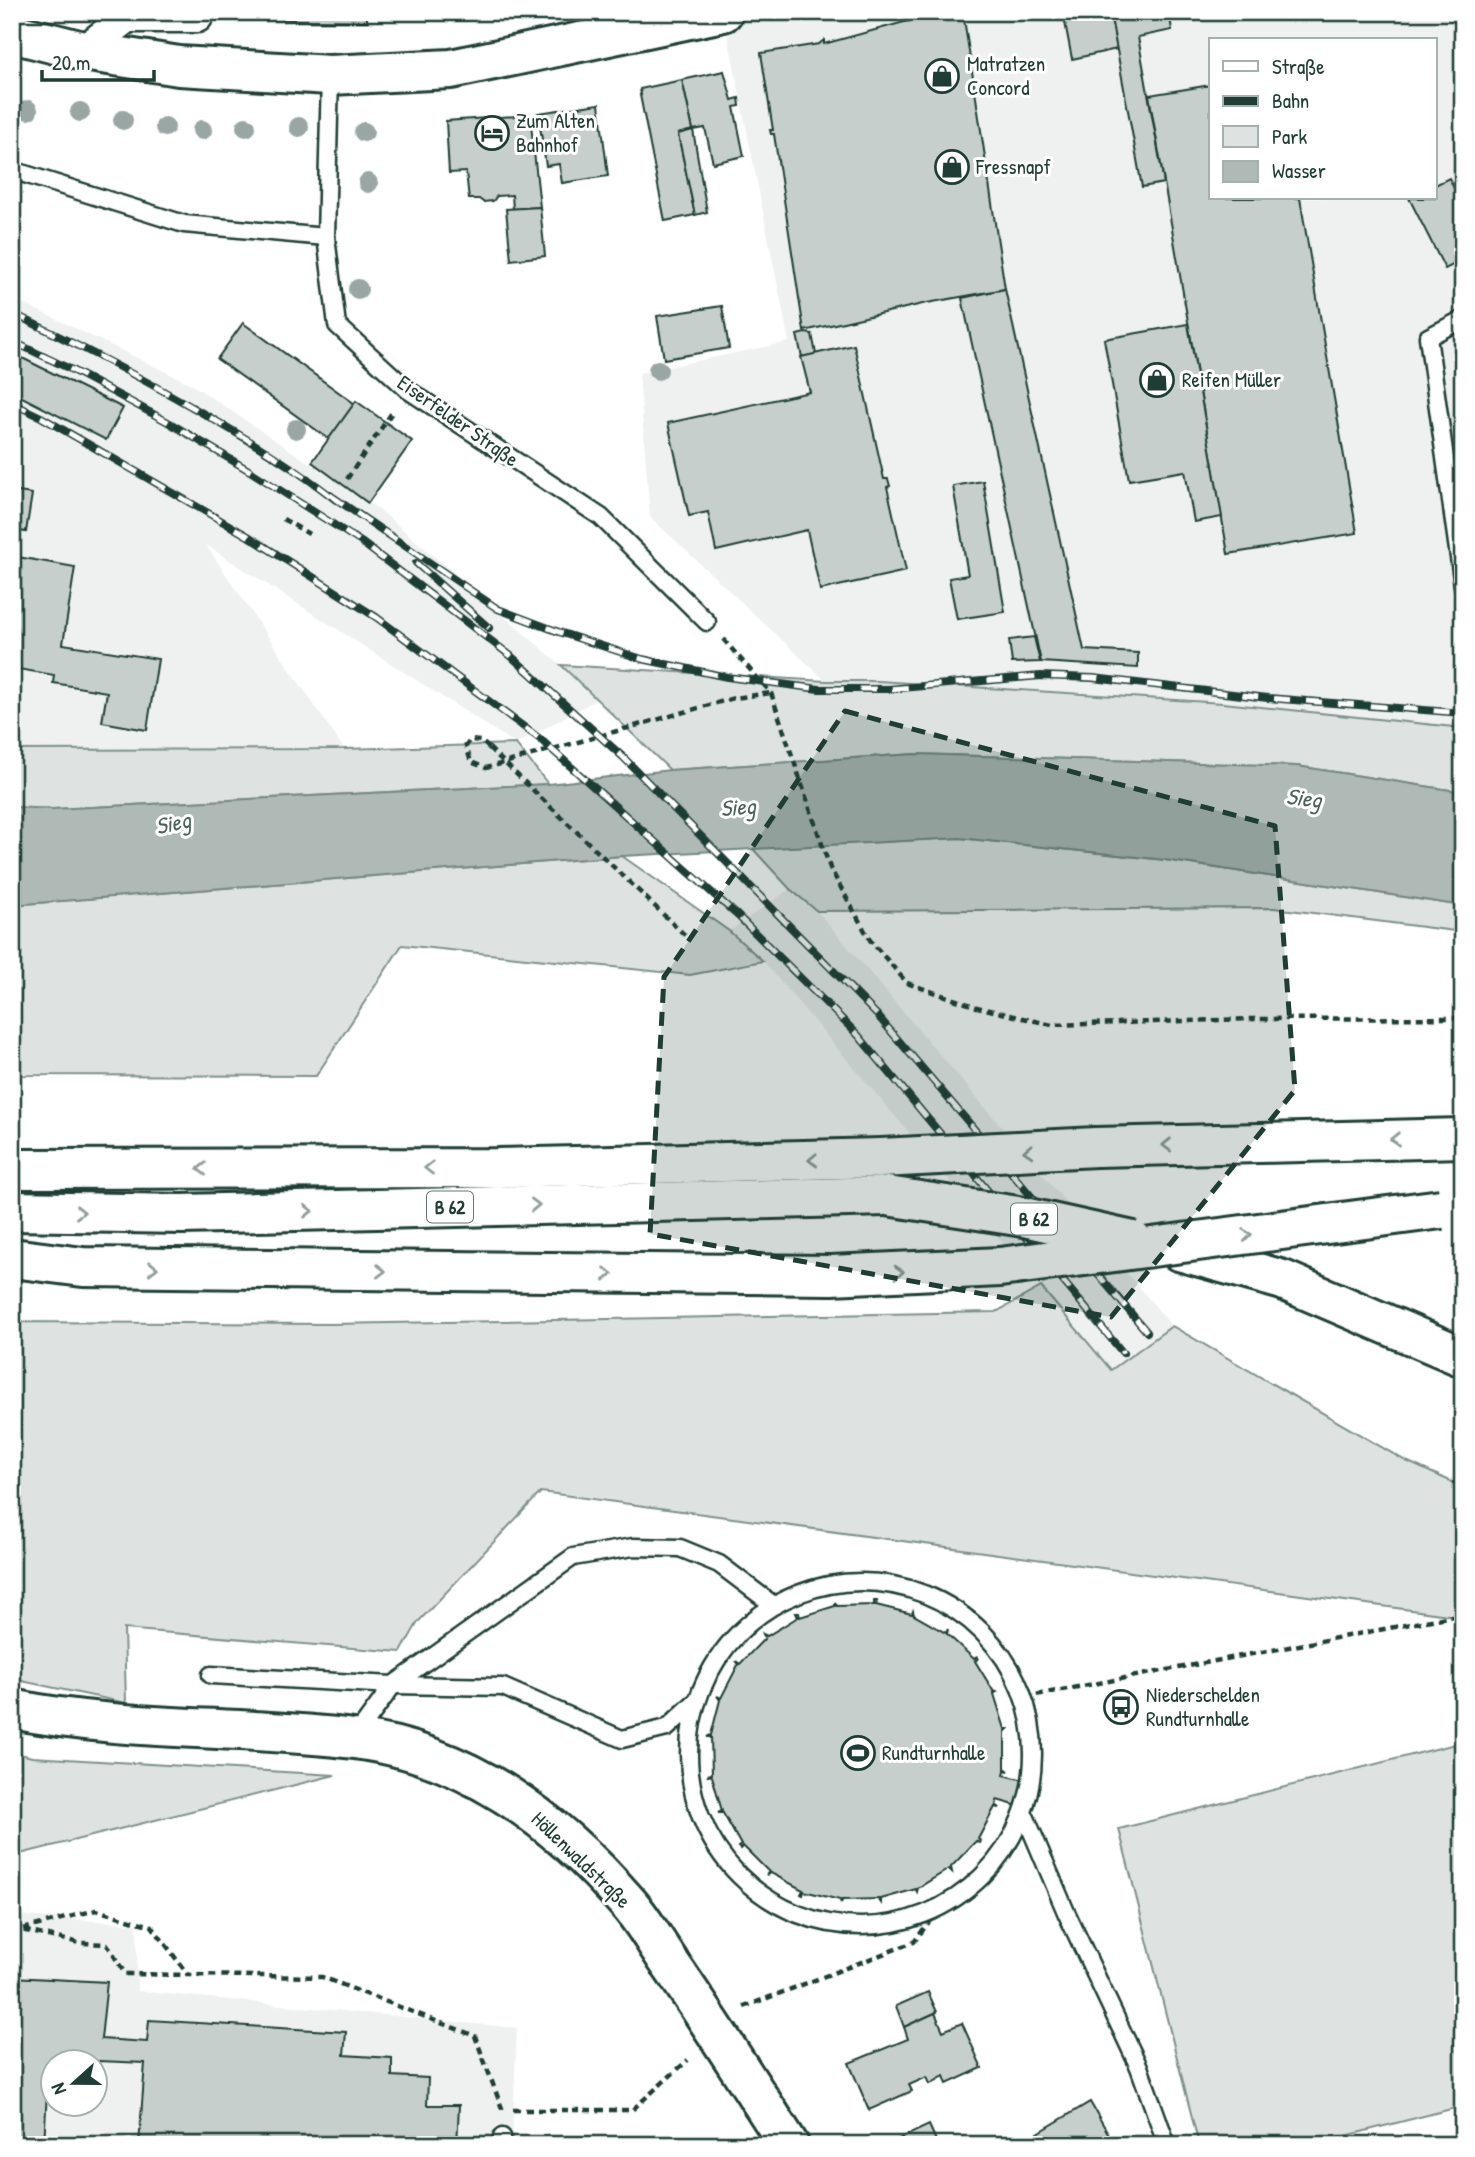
<svg xmlns="http://www.w3.org/2000/svg" width="1475" height="2157" font-family="'Patrick Hand',sans-serif">
	<rect width="100%" height="100%" fill="#fff"/>
	<filter id="ink" filterUnits="userSpaceOnUse"><feTurbulence type="fractalNoise" baseFrequency=".0143" numOctaves="2"/><feDisplacementMap in="SourceGraphic" scale="14" xChannelSelector="R" yChannelSelector="G"/><feConvolveMatrix kernelMatrix="1 2 1 2 8 2 1 2 1" color-interpolation-filters="sRGB"/></filter>
	<g filter="url(#ink)">
		<g fill="#eef1f0" fill-rule="evenodd">
			<path d="M776,12H1463V728L1223,703L878,681H826L650,517L639,373L789,342L726,26ZM1211,40H1435V198H1211Z"/>
			<polygon points="12,298 191,384 381,511 561,665 596,700 516,744 206,545 344,749 12,750"/>
			<polygon points="790,889 817,911 1172,1326 1111,1370 763,961 729,931"/>
			<path d="M12,1915L137,1924V1991L517,2028L512,2145H12ZM52,2062H94V2104H52Z"/>
		</g>
		<g fill="#dee3e2" stroke="#7e908b" stroke-width="2">
			<polygon points="561,665 826,681 878,681 1223,703 1463,728 1463,792 1297,766 915,754 670,770"/>
			<polygon points="516,744 548,784 53,809 12,807 12,750 344,749"/>
			<polygon points="960,838 1165,860 1463,906 1463,932 1274,908 817,911 790,889 752,848"/>
			<polygon points="622,856 729,931 763,961 690,975 402,945 316,1076 12,1075 12,905"/>
			<polygon points="1041,1287 1111,1370 1172,1326 1404,1460 1463,1487 1463,1617 541,1492 418,1622 401,1652 124,1629 126,1703 12,1679 12,1322 331,1324 996,1312"/>
			<polygon points="1463,1742 1463,2106 1310,2145 1199,2145 1119,1829"/>
			<polygon points="12,1752 32,1757 335,1775 12,1856"/>
		</g>
		<polygon fill="#afbab7" stroke="#758883" stroke-width="2" points="915,754 1297,766 1463,792 1463,906 1165,860 960,838 622,856 12,905 12,807 53,809 548,784 670,770"/>
		<g fill="#c7cfcc" stroke="#1f3d34" stroke-width="2">
			<polygon points="236,12 367,12 367,21 236,19"/>
			<polygon points="941,12 963,12 1005,289 927,303 804,331 774,134 771,134 770,130 773,130 761,53 819,44 824,40 824,44"/>
			<polygon points="1063,12 1110,12 1117,49 1072,59"/>
			<polygon points="1110,12 1169,12 1172,30 1138,37 1164,183 1142,187"/>
			<polygon points="724,71 732,100 739,98 740,106 734,107 744,156 713,163 705,128 693,130 682,80"/>
			<polygon points="682,80 693,130 678,134 695,215 665,221 640,95 641,95 640,89"/>
			<polygon points="1211,85 1211,198 1300,198 1357,533 1228,554 1149,95"/>
			<polygon points="599,104 608,176 562,183 559,164 546,166 538,113"/>
			<polygon points="530,115 540,207 513,209 512,195 497,196 493,201 483,202 479,199 469,199 466,172 449,173 446,121"/>
			<polygon points="693,130 707,212 695,215 678,134"/>
			<polygon points="1449,178 1463,206 1463,260 1445,269 1409,198 1435,198 1435,185"/>
			<polygon points="540,207 545,256 511,260 506,209"/>
			<polygon points="1005,289 1084,650 1138,653 1138,668 1041,662 962,298"/>
			<polygon points="722,306 729,348 664,359 657,316"/>
			<polygon points="243,323 355,404 329,439 217,359"/>
			<polygon points="1188,324 1222,517 1194,522 1185,471 1129,480 1104,339"/>
			<polygon points="805,333 812,334 816,354 802,357 797,335"/>
			<polygon points="854,345 884,479 888,479 890,486 887,487 906,571 820,590 807,530 716,551 708,512 689,516 668,423 810,392 801,357"/>
			<polygon points="12,353 123,408 106,440 12,392"/>
			<polygon points="356,401 412,441 368,503 312,462"/>
			<polygon points="983,481 1005,612 957,619 949,578 968,575 953,486"/>
			<polygon points="12,491 32,494 26,532 13,530 12,536"/>
			<polygon points="12,556 75,567 63,644 158,659 147,730 102,722 107,692 53,683 54,675 12,668"/>
			<polygon points="1034,637 1040,662 1012,663 1009,640"/>
			<polygon points="874,1601 877,1601 876,1605 912,1614 913,1611 914,1615 946,1633 948,1629 947,1634 974,1659 977,1657 978,1659 975,1661 994,1692 998,1691 994,1694 1005,1729 1008,1729 1005,1732 1005,1768 1009,1771 1005,1770 1004,1775 1024,1780 1018,1806 997,1800 996,1805 1000,1808 995,1807 978,1839 981,1841 980,1843 976,1841 951,1867 952,1872 949,1869 918,1888 917,1892 916,1889 881,1899 881,1903 878,1899 842,1900 841,1904 840,1900 804,1891 803,1895 801,1894 803,1890 771,1873 766,1875 769,1872 743,1846 740,1849 738,1847 741,1845 723,1813 718,1813 722,1811 712,1776 707,1775 712,1774 711,1737 707,1737 711,1735 720,1700 717,1696 721,1698 738,1665 736,1661 740,1664 765,1638 763,1634 767,1636 798,1617 796,1613 799,1613 800,1617 835,1606 835,1602 837,1606 874,1605"/>
			<polygon points="12,1977 107,1982 101,2039 147,2042 149,2020 346,2032 344,2055 392,2058 392,2076 428,2078 427,2105 459,2105 457,2145 139,2145 145,2063 99,2061 96,2093 94,2062 52,2062 52,2091 47,2091 44,2145 12,2145"/>
			<polygon points="928,1992 937,2012 904,2027 896,2006"/>
			<polygon points="935,2013 943,2031 962,2023 982,2068 947,2084 944,2076 930,2084 927,2077 909,2085 912,2091 869,2110 849,2063 908,2039 904,2027"/>
			<polygon points="1090,2102 1115,2145 1045,2145 1038,2133"/>
			<polygon points="929,2125 938,2145 886,2145"/>
		</g>
		<g fill="none" stroke-linecap="round" stroke-linejoin="round">
			<g stroke="#1f3d34" stroke-width="21">
				<g id="service">
					<polyline points="330,75 326,237 337,325 408,390 601,517 707,622"/>
					<polyline points="12,170 184,224 326,237"/>
					<polyline points="1463,319 1428,337 1463,586"/>
					<circle cx="861" cy="1754" r="172"/>
					<polyline points="211,1675 393,1685 503,1687 622,1739 667,1728 694,1703"/>
					<polyline points="355,1737 393,1685 573,1557 633,1547 680,1548 719,1564 772,1604"/>
					<polyline points="1026,1818 1066,1912 1139,2067 1167,2145"/>
					<polyline points="501,2145 502,2137"/>
				</g>
			</g>
			<g stroke="#1f3d34" stroke-width="35">
				<polyline id="minor" points="83,51 127,17 197,17 198,12"/>
			</g>
			<g stroke="#1f3d34" stroke-width="44">
				<path id="tertiary" d="M12,1709C125,1732 240,1725 354,1739C467,1753 555,1819 628,1903C645,1922 658,1947 673,1968C713,2026 751,2086 789,2145"/>
			</g>
			<g stroke="#1f3d34" stroke-width="44">
				<polyline id="secondary" points="12,33 83,51 179,66 330,75 451,69 723,12"/>
			</g>
			<g stroke="#1f3d34" stroke-width="44">
				<g id="trunk">
					<polyline points="1096,1147 1463,1138"/>
					<polyline points="12,1169 498,1168 881,1158"/>
					<polyline points="12,1211 182,1214 887,1196"/>
					<polyline points="1179,1251 1283,1280 1463,1357"/>
					<polyline points="12,1258 83,1267 831,1275"/>
				</g>
			</g>
			<g stroke="#1f3d34" stroke-width="4.5" stroke-dasharray="7 5" stroke-linecap="butt">
				<polyline points="347,479 393,411"/>
				<polyline points="283,519 309,534"/>
				<polyline points="723,639 771,693 830,868 870,940 907,983 977,1007 1052,1025 1252,1019 1463,1018"/>
				<polyline points="489,748 481,741 470,740 466,746 471,762 486,768 734,698 771,693"/>
				<polyline points="1025,1697 1463,1614"/>
				<polyline points="12,1928 80,1943 107,1944 125,1974 322,1977 475,2036 503,2111"/>
				<polyline points="23,1929 96,1910 152,1926 188,1975"/>
				<polyline points="744,2007 914,1942 940,1907"/>
				<polyline points="513,2110 632,2110 688,2060"/>
			</g>
			<use href="#service" stroke="#fff" stroke-width="16"/>
			<use href="#minor" stroke="#fff" stroke-width="30"/>
			<use href="#tertiary" stroke="#fff" stroke-width="38"/>
			<use href="#secondary" stroke="#fff" stroke-width="38"/>
			<use href="#trunk" stroke="#fff" stroke-width="38"/>
			<g stroke="#1f3d34" stroke-width="8">
				<g id="rail">
					<path d="M12,313C80,346 146,380 211,418C254,443 297,469 336,500"/>
					<polyline points="12,341 70,369 168,422 250,471 361,542 511,656 623,757 877,1015 1147,1332"/>
					<polyline points="12,403 41,417 248,536 376,617 540,739 738,916 858,1035 1123,1353"/>
					<polyline points="330,495 498,609 559,632 642,659 727,677 819,689 889,689 1041,676 1093,678 1268,698 1463,713"/>
					<polyline points="416,563 489,628"/>
				</g>
			</g>
			<use href="#rail" stroke="#fff" stroke-width="5" stroke-dasharray="16" stroke-linecap="butt"/>
			<g stroke="#1f3d34" stroke-width="44" stroke-linecap="butt">
				<g id="trunk-bridge">
					<polyline points="881,1158 1096,1147"/>
					<polyline points="887,1196 1024,1217 1133,1241"/>
					<polyline points="831,1275 1000,1267 1441,1209"/>
				</g>
			</g>
			<polyline stroke="#1f3d34" stroke-width="4.5" stroke-dasharray="7 5" stroke-linecap="butt" points="489,748 689,939"/>
			<use href="#trunk-bridge" stroke="#fff" stroke-width="38"/>
		</g>
		<g fill="#99a6a3">
			<circle cx="28" cy="110" r="10"/>
			<circle cx="80" cy="112" r="10"/>
			<circle cx="123" cy="120" r="10"/>
			<circle cx="165" cy="127" r="10"/>
			<circle cx="246" cy="127" r="10"/>
			<circle cx="299" cy="127" r="10"/>
			<circle cx="202" cy="130" r="10"/>
			<circle cx="364" cy="132" r="10"/>
			<circle cx="368" cy="183" r="10"/>
			<circle cx="358" cy="289" r="10"/>
			<circle cx="658" cy="370" r="10"/>
			<circle cx="296" cy="429" r="10"/>
		</g>
		<defs><path id="oneway-chevron" d="M-2-3.5L2.5 0L-2 3.5" fill="none" stroke-width="1.6" stroke-linecap="round" stroke-linejoin="round" transform="scale(1.75)"/></defs>
		<g stroke="#8f9e9a">
			<use href="#oneway-chevron" transform="translate(1395 1139) rotate(179)"/>
			<use href="#oneway-chevron" transform="translate(1167 1145) rotate(179)"/>
			<use href="#oneway-chevron" transform="translate(1028 1151) rotate(177)"/>
			<use href="#oneway-chevron" transform="translate(813 1160) rotate(178)"/>
			<use href="#oneway-chevron" transform="translate(429 1168) rotate(180)"/>
			<use href="#oneway-chevron" transform="translate(202 1169) rotate(180)"/>
			<use href="#oneway-chevron" transform="translate(535 1205) rotate(-1)"/>
			<use href="#oneway-chevron" transform="translate(308 1211) rotate(-1)"/>
			<use href="#oneway-chevron" transform="translate(80 1212) rotate(1)"/>
			<use href="#oneway-chevron" transform="translate(1247 1235) rotate(-7)"/>
			<use href="#oneway-chevron" transform="translate(153 1268) rotate(1)"/>
			<use href="#oneway-chevron" transform="translate(381 1271) rotate(1)"/>
			<use href="#oneway-chevron" transform="translate(899 1272) rotate(-3)"/>
			<use href="#oneway-chevron" transform="translate(608 1274) rotate(1)"/>
		</g>
	</g>
	<path fill="#1f3d34" fill-opacity="0.2" stroke="#1f3d34" stroke-width="5" stroke-dasharray="14 9" stroke-linejoin="round" d="M845,711L1275,826L1295,1090L1111,1317L650,1234L664,977Z"/>
	<defs>
		<g id="shop-ring" transform="scale(1.75)"><circle r="9.5" fill="#fff" stroke="#1f3d34" stroke-width="1.5"/><path d="M-5-2.5h2.3a2.7 3.5 0 0 1 5.4 0H5L5.5 6h-11ZM-1.5-2.5h3a1.5 2.3 0 0 0-3 0Z" fill="#1f3d34"/></g>
		<g id="hotel-ring" transform="scale(1.75)"><circle r="9.5" fill="#fff" stroke="#1f3d34" stroke-width="1.5"/><path d="M-6-4.5h1.5V1H6V5H4.5V3h-9V5H-6ZM-4 0a1.8 1.8 0 1 1 3.6 0ZM.5 0V-2.5h3Q6-2.5 6 0Z" fill="#1f3d34"/></g>
		<g id="bus-ring" transform="scale(1.75)"><circle r="9.5" fill="#fff" stroke="#1f3d34" stroke-width="1.5"/><path d="M-5-6H5V4H4V6H2V4H-2V6H-4V4H-5ZM-3.5-4V0h7V-4ZM-3.5 1.2v1.5H-2V1.2ZM2 1.2v1.5H3.5V1.2Z" fill="#1f3d34"/></g>
		<g id="stadium-ring" transform="scale(1.75)"><circle r="9.5" fill="#fff" stroke="#1f3d34" stroke-width="1.5"/><path d="M0-5a6.5 5 0 1 0 0 10a6.5 5 0 1 0 0-10ZM-3.5-1.8h7v3.6h-7Z" fill="#1f3d34"/></g>
	</defs>
	<g fill-rule="evenodd">
		<use href="#shop-ring" x="942" y="76"/>
		<use href="#hotel-ring" x="492" y="133"/>
		<use href="#shop-ring" x="952" y="167"/>
		<use href="#shop-ring" x="1157" y="380"/>
		<use href="#bus-ring" x="1121" y="1707"/>
		<use href="#stadium-ring" x="858" y="1753"/>
	</g>
	<g text-anchor="middle" stroke-width="6" stroke-linejoin="round" paint-order="stroke">
		<g fill="#fff" stroke="#627771" stroke-width="2">
			<rect x="427" y="1191.5" width="46" height="31" rx="5"/>
			<rect x="1011" y="1203.5" width="46" height="31" rx="5"/>
		</g>
		<g font-size="19" font-weight="bold" fill="#1f3d34">
			<text x="450" y="1214">B 62</text>
			<text x="1034" y="1226">B 62</text>
		</g>
		<g font-size="21" fill="#1f3d34" stroke="#fff" text-anchor="start">
			<text x="967" y="71">Matratzen<tspan x="967" dy="24">Concord</tspan></text>
			<text x="516" y="128">Zum Alten<tspan x="516" dy="24">Bahnhof</tspan></text>
			<text x="976" y="174">Fressnapf</text>
			<text x="1182" y="387">Reifen Müller</text>
			<text x="1146" y="1702">Niederschelden<tspan x="1146" dy="24">Rundturnhalle</tspan></text>
			<text x="882" y="1760">Rundturnhalle</text>
		</g>
		<g font-size="21" fill="#1f3d34" stroke="#fff">
			<text transform="translate(458 421) rotate(35)" y="7">Eiserfelder Straße</text>
			<text transform="translate(581 1860) rotate(44)" y="7">Höllenwaldstraße</text>
		</g>
		<g font-size="23" font-style="italic" fill="#4a625b" stroke="#fff">
			<text transform="translate(1304 798) rotate(7)" y="8">Sieg</text>
			<text transform="translate(738 807) rotate(-4)" y="8">Sieg</text>
			<text transform="translate(173 823) rotate(-12)" y="8">Sieg</text>
		</g>
	</g>
	<rect width="1475" height="2157" fill="none" stroke="#fff" stroke-width="42"/>
	<rect x="21" y="21" width="1433" height="2115" fill="none" stroke="#1f3d34" stroke-width="2.5" filter="url(#ink)"/>
	<rect x="1209" y="38" width="228" height="161" fill="#ffffff" stroke="#a5b1ae" stroke-width="2"/>
	<rect x="1223" y="61" width="35" height="10" fill="#ffffff" stroke="#a5b1ae" stroke-width="2"/>
	<text x="1272" y="74" font-size="21" fill="#1f3d34">Straße</text>
	<rect x="1223" y="96" width="35" height="10" fill="#1f3d34" stroke="#a5b1ae" stroke-width="2"/>
	<text x="1272" y="108" font-size="21" fill="#1f3d34">Bahn</text>
	<rect x="1223" y="126" width="35" height="21" fill="#dee3e2" stroke="#a5b1ae" stroke-width="2"/>
	<text x="1272" y="144" font-size="21" fill="#1f3d34">Park</text>
	<rect x="1223" y="161" width="35" height="21" fill="#afbab7" stroke="#a5b1ae" stroke-width="2"/>
	<text x="1272" y="178" font-size="21" fill="#1f3d34">Wasser</text>
	<g transform="translate(74 2083) rotate(249)"><circle r="33" fill="#ffffff" stroke="#a5b1ae" stroke-width="2"/>
	<path d="M0-5L12 26L0 18L-12 26Z" fill="#1f3d34"/>
	<text y="-10" font-size="19" font-weight="bold" text-anchor="middle" fill="#1f3d34">N</text>
	</g>
	<path d="M42 70v10h112v-10" fill="none" stroke="#1f3d34" stroke-width="3.5"/>
	<text x="52" y="70" font-size="21" fill="#1f3d34" stroke="#ffffff" stroke-width="5" paint-order="stroke">20 m</text>
</svg>
